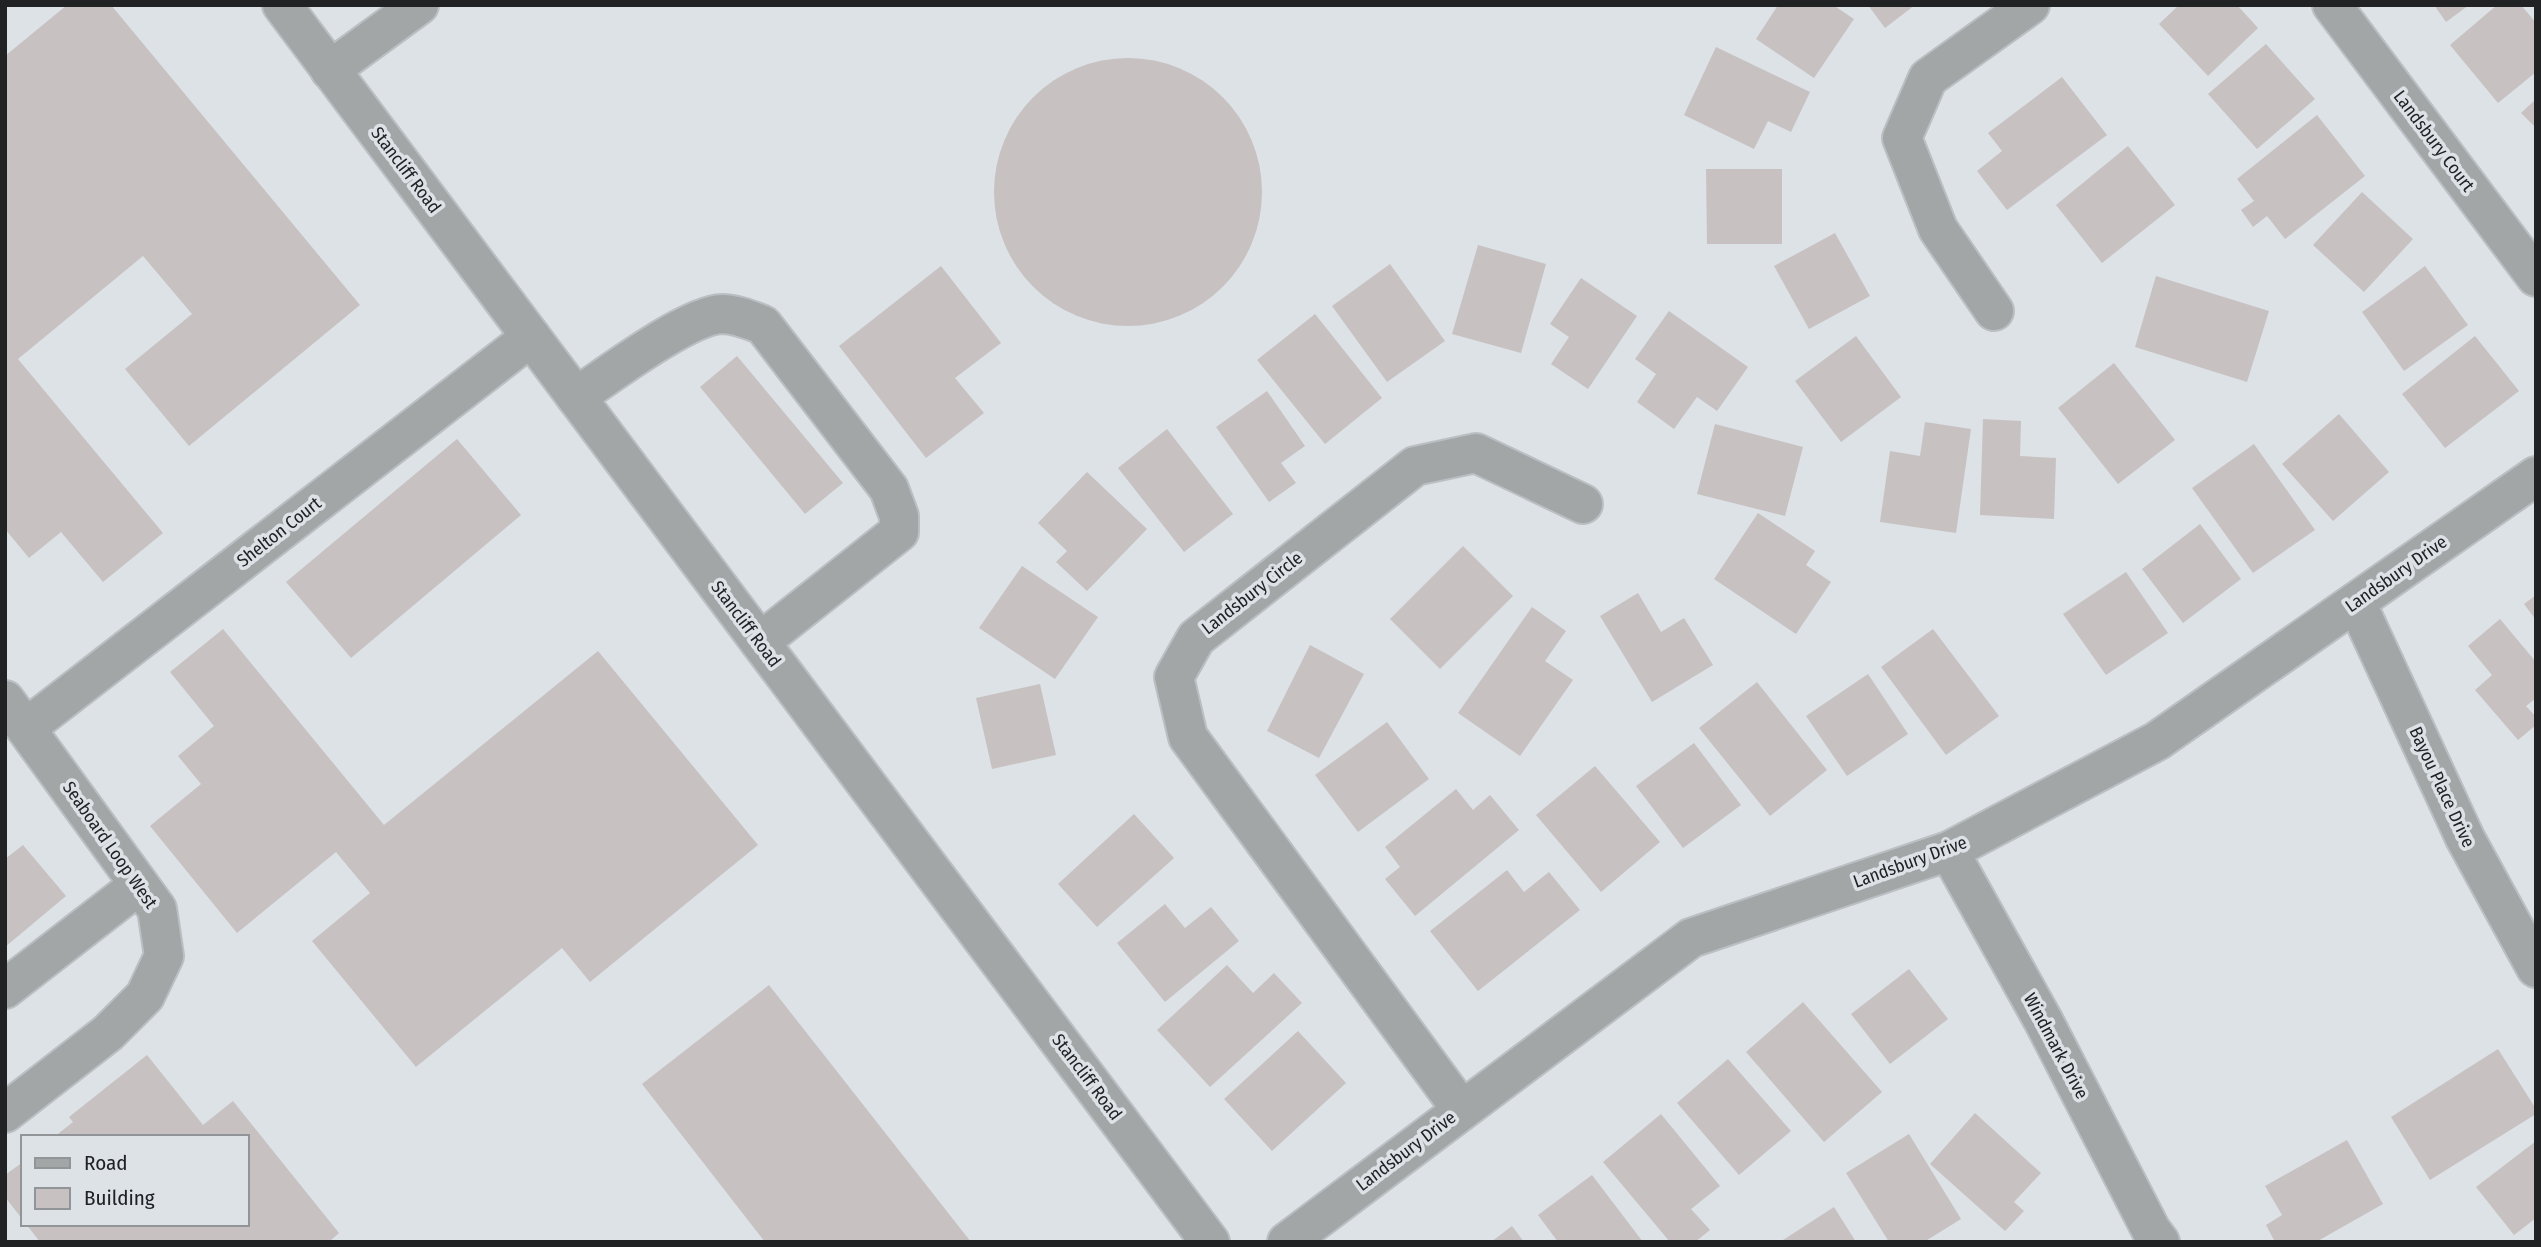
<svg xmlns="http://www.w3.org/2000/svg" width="2541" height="1247" font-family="'Fira Sans Condensed',sans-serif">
	<rect width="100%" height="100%" fill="#dce2e6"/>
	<g fill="#c8c1c1">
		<polygon points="67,5 111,5 360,305 189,446 125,369 192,314 143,256 18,359 163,533 103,582 61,532 29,558 5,529 5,56"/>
		<polygon points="1778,5 1833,5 1854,19 1814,78 1756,39"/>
		<polygon points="1868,5 1915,5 1885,28"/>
		<polygon points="2179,5 2237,5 2258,28 2208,76 2159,24"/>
		<polygon points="2434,5 2469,5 2446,22"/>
		<polygon points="2497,5 2521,5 2536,23 2536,72 2498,103 2450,45"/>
		<polygon points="2266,44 2315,99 2257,149 2208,94"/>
		<polygon points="1716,47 1810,92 1791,132 1768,121 1754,149 1684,115"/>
		<circle cx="1128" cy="192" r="134"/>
		<polygon points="2062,77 2107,135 2007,210 1977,171 2002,151 1988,133"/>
		<polygon points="2536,99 2536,128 2521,113"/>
		<polygon points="2317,115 2365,176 2285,239 2267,216 2253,227 2241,210 2254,201 2237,179"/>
		<polygon points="2128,146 2175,205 2102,263 2056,205"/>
		<polygon points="1706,169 1782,169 1782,244 1707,244"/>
		<polygon points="2362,192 2413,239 2364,292 2313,245"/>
		<polygon points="1835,233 1870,296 1809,329 1774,266"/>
		<polygon points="1478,245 1546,264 1521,353 1452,334"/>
		<polygon points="1390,264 1445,341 1387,382 1332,306"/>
		<polygon points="941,266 1001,343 955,378 984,413 926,458 839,346"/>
		<polygon points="2425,266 2468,325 2404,371 2362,312"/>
		<polygon points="2156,276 2269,311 2247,382 2135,347"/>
		<polygon points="1581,278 1637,316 1588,389 1551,364 1569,337 1550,324"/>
		<polygon points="1669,311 1748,367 1717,411 1697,397 1674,429 1637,402 1656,374 1635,359"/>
		<polygon points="1315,314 1382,398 1325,444 1257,360"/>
		<polygon points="1856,336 1901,397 1841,442 1795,381"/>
		<polygon points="2475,336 2519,391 2445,448 2402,394"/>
		<polygon points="737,356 843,483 805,514 700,387"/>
		<polygon points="2114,363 2175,440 2118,484 2058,408"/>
		<polygon points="1267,391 1305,446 1281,463 1296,483 1269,502 1216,427"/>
		<polygon points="2339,414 2389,472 2333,521 2282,464"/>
		<polygon points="1983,419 2021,421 2020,456 2056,458 2054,519 1980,515"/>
		<polygon points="1925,422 1971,429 1956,533 1880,522 1890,451 1920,456"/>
		<polygon points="1715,424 1803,447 1785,516 1697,494"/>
		<polygon points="1167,429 1233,514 1184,552 1118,468"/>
		<polygon points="457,439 521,515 351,658 286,582"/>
		<polygon points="2254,444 2315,530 2253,573 2192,488"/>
		<polygon points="1087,472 1147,529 1087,591 1056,562 1067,551 1038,523"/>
		<polygon points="1758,513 1815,551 1806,565 1831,582 1796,634 1714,579"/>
		<polygon points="2200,524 2241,579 2183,623 2142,569"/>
		<polygon points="1463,546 1513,596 1440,669 1390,619"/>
		<polygon points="1022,566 1098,617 1055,679 979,628"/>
		<polygon points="2126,572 2168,633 2106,675 2063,614"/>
		<polygon points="1638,593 1661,632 1684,618 1713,665 1652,702 1600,616"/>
		<polygon points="2536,595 2536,620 2524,604"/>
		<polygon points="1532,607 1566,631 1545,661 1573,680 1520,756 1458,713"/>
		<polygon points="2500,619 2536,662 2536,698 2526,706 2536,717 2536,725 2518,740 2475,690 2492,675 2468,646"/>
		<polygon points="223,629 384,825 598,651 758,845 590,982 562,948 416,1067 312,941 370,893 336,852 237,933 150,826 201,784 178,756 214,726 170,672"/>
		<polygon points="1933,629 1999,716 1946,755 1881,667"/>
		<polygon points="1310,645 1364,674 1319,758 1267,731"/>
		<polygon points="1868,674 1908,734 1847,776 1806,716"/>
		<polygon points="1757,682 1827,770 1770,816 1699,728"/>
		<polygon points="1040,684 1056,755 992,769 976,698"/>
		<polygon points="1387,722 1429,779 1358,832 1315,775"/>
		<polygon points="1694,743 1741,805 1683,848 1636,786"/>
		<polygon points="1595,766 1660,842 1601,892 1536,815"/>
		<polygon points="1456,789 1473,810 1490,795 1519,830 1415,916 1385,879 1400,867 1385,847"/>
		<polygon points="1134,814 1174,858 1097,927 1058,884"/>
		<polygon points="23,845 66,896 5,947 5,859"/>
		<polygon points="1507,870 1524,892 1549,872 1580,910 1478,991 1430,931"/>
		<polygon points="1165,904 1185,928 1211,907 1239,941 1165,1002 1117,943"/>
		<polygon points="1227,965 1253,993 1274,973 1302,1003 1210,1087 1157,1030"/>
		<polygon points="1909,969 1948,1019 1890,1064 1851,1014"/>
		<polygon points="769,985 971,1242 765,1242 642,1084"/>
		<polygon points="1803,1002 1882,1092 1824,1142 1746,1052"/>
		<polygon points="1298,1031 1346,1083 1272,1151 1224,1099"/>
		<polygon points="2498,1049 2536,1109 2536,1114 2430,1180 2391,1117"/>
		<polygon points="147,1055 203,1125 233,1101 339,1233 329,1242 40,1242 26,1224 247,1224 247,1137 54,1137 73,1122 69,1117"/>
		<polygon points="1728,1059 1791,1131 1739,1175 1677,1103"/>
		<polygon points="1975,1113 2041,1173 2014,1202 2024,1211 2005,1231 1930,1164"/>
		<polygon points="1661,1114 1720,1186 1691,1209 1710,1230 1695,1242 1670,1242 1603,1162"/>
		<polygon points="1909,1134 1961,1219 1924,1242 1889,1242 1846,1173"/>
		<polygon points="2347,1140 2383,1204 2316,1242 2275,1242 2266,1225 2282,1215 2265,1186"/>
		<polygon points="2536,1141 2536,1218 2514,1235 2476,1187"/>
		<polygon points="23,1162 23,1220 5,1197 5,1175"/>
		<polygon points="1592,1175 1643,1242 1558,1242 1538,1215"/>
		<polygon points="1834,1207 1856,1242 1780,1242"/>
		<polygon points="1512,1226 1524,1242 1491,1242"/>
	</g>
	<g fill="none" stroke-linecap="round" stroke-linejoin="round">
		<g stroke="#babfc3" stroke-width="42">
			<g id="minor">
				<polyline points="282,5 1210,1242"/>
				<polyline points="2332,5 2536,277"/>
				<polyline points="330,70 419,5"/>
				<polyline points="1994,311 1938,229 1902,138 1928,78 2030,5"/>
				<path d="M576,397C607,376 688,315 722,314C736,314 750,320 763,325L889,489L899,516V532L760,642"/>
				<polyline points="2356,602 2465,838 2536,968"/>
				<polyline points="5,700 157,909 164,956 145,996 108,1033 5,1113"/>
				<polyline points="26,728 531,337"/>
				<polyline points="1949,851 2044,1022 2151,1230 2160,1242"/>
				<polyline points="5,989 139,885"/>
				<polyline points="1461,1109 1188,737 1174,677 1196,638 1415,466 1476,453 1583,504"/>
				<polyline points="1287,1242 1691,938 1949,851 2157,741 2536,476"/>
			</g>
		</g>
		<use href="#minor" stroke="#a3a6a7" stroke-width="38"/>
	</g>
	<g text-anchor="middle" stroke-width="7" stroke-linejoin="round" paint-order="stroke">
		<g font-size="18" fill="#202224" stroke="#dce2e6">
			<text transform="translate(2434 141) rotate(53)" y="6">Landsbury Court</text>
			<text transform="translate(406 170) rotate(53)" y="6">Stancliff Road</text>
			<text transform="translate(279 532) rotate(-38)" y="6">Shelton Court</text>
			<text transform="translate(2396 574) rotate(-35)" y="6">Landsbury Drive</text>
			<text transform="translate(1252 593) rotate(-38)" y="6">Landsbury Circle</text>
			<text transform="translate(746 624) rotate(53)" y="6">Stancliff Road</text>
			<text transform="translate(2442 787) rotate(65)" y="6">Bayou Place Drive</text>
			<text transform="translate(110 845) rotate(55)" y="6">Seaboard Loop West</text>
			<text transform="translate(1910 862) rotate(-20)" y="6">Landsbury Drive</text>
			<text transform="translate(2056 1046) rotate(62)" y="6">Windmark Drive</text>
			<text transform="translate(1087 1077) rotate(53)" y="6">Stancliff Road</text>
			<text transform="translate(1406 1151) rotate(-37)" y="6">Landsbury Drive</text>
		</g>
	</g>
	<rect width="2541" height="1247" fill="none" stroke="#202224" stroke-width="14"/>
	<rect x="21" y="1135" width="228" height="91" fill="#dce2e6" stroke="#919598" stroke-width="2"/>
	<rect x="35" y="1158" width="35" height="10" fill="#a3a6a7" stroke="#919598" stroke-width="2"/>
	<text x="84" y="1170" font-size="21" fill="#202224">Road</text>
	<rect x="35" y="1188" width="35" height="21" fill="#c8c1c1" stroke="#919598" stroke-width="2"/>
	<text x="84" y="1205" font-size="21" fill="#202224">Building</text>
</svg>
